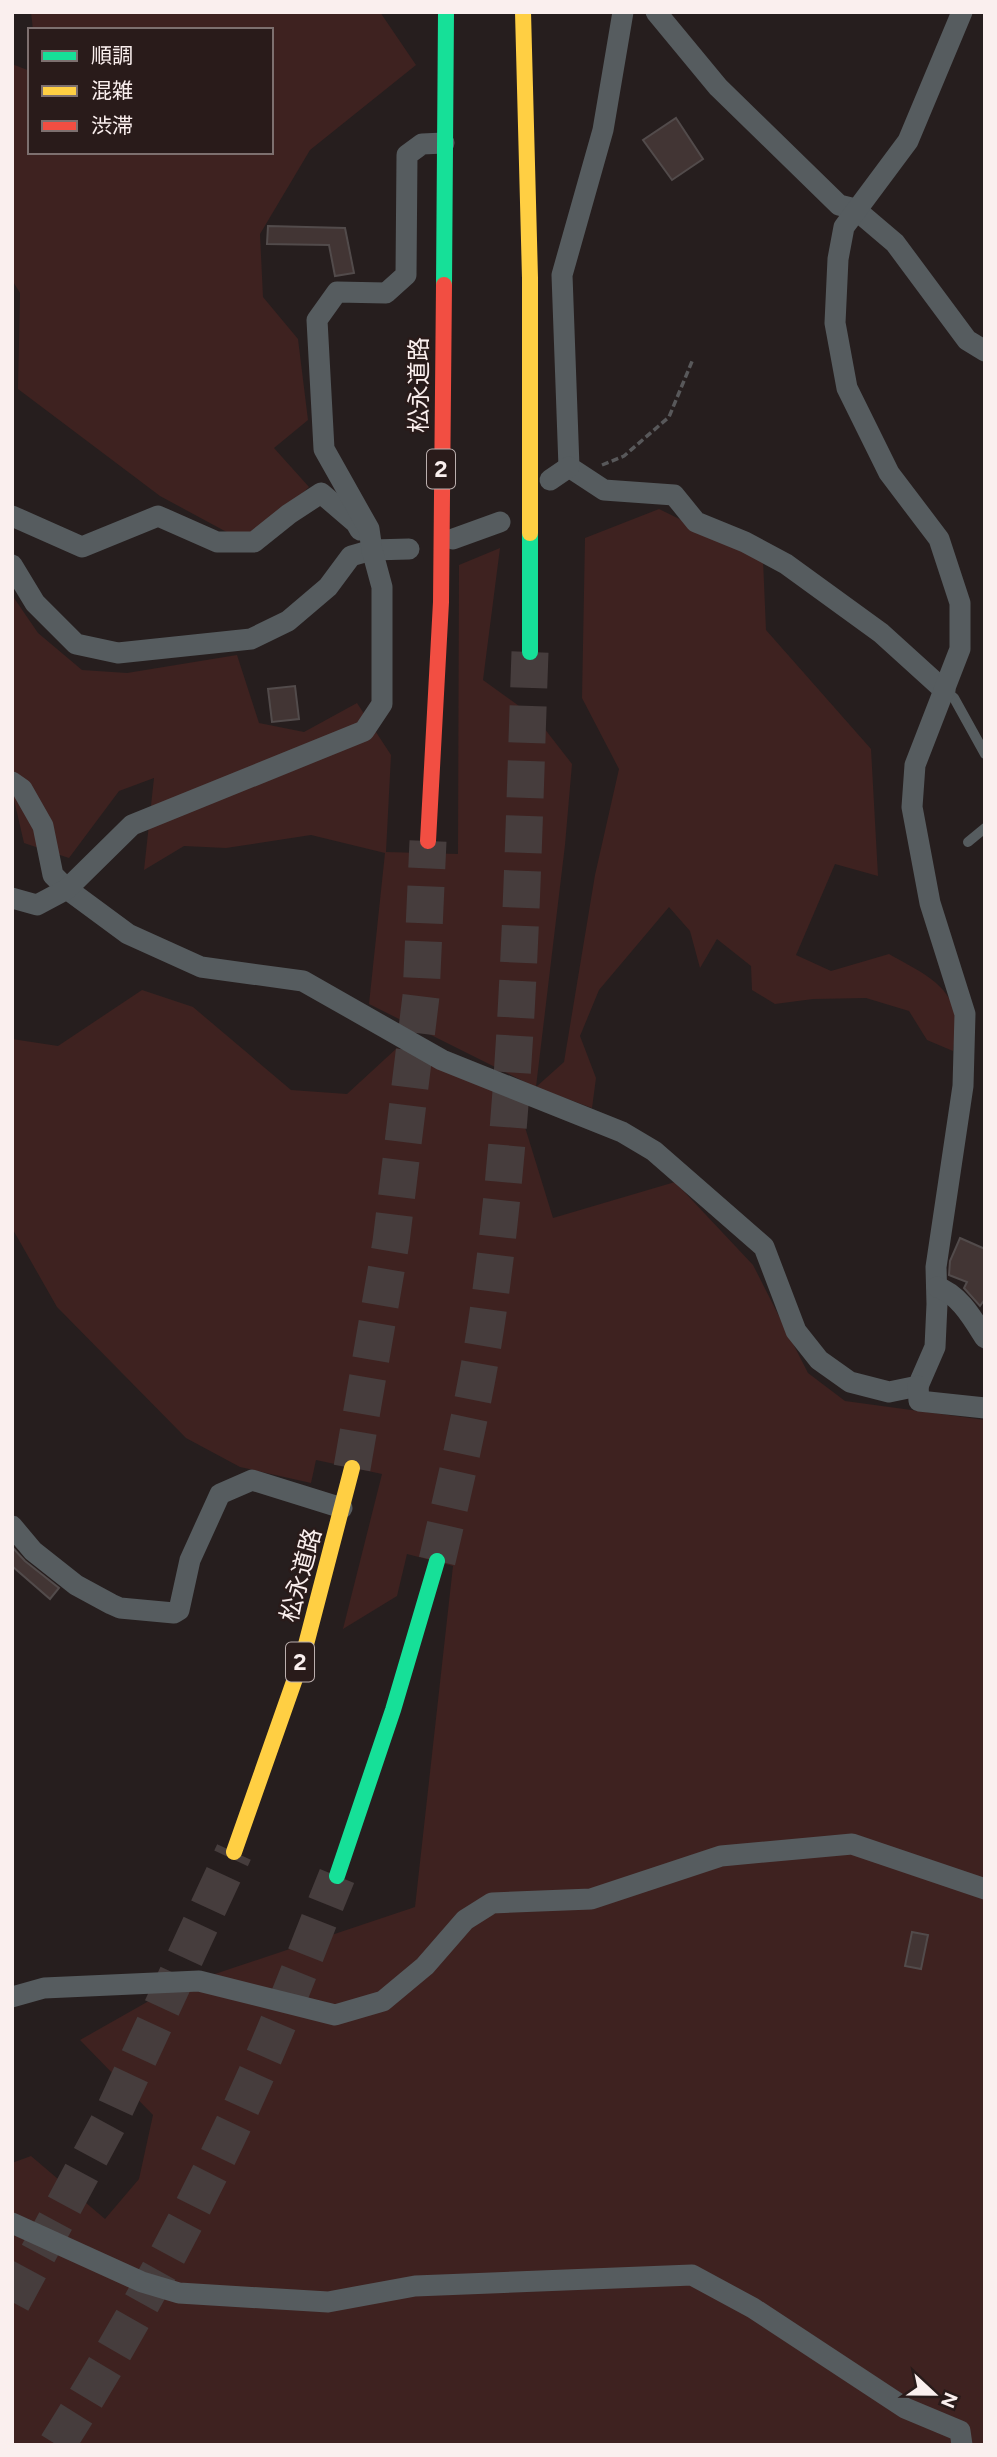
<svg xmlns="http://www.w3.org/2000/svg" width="997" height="2457" font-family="Figtree,'Noto Sans JP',sans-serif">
	<rect width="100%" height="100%" fill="#261e1e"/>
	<g fill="#3e2220">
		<polygon points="31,12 380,12 416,65 310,150 260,234 263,297 298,339 308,420 274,448 309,487 262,530 234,536 160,496 18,389 20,293 12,280 12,64 30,71 30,152 271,152 271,30 33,30"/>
		<path d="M659,509L763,560L766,630L871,749L878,876L835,864L796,955L831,971L889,954C916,970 950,982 956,1017C958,1027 954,1041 953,1051L927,1040L909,1011L866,998L813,999L775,1004L752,990L751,966L717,939L700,968L690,931L669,907L599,990L580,1036L596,1078L592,1108L535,1087L369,1004L385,853L311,835L226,848L184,846L144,870L154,778L119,791L69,858L24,843L12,791V595L38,633L82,670L127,673L237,655L259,723L304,732L357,703L391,755L386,852L458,854L459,565L500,548L483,680L537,719L572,764L565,845L536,1087L564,1062L595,875L619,769L582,698L585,538Z"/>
		<polygon points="142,990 193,1007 291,1090 347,1094 397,1048 516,1098 553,1218 675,1182 753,1265 808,1373 845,1401 985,1420 985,2445 12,2445 12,2163 31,2156 105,2219 139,2179 153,2115 80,2040 170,1989 415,1907 453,1566 407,1554 397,1596 343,1629 382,1474 316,1460 311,1483 240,1467 186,1438 57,1307 12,1228 12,1039 58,1046"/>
	</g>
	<g fill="#423534" stroke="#524b4b" stroke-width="2">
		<polygon points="676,118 703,159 672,180 643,140"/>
		<polygon points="268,226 345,228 354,273 335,276 329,245 267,244"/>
		<polygon points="295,686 299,719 272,722 268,689"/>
		<polygon points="960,1238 985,1249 985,1299 980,1306 964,1288 967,1282 949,1275 950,1261"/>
		<polygon points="12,1547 25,1561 59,1588 50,1599 12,1566"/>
		<polygon points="912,1932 928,1935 921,1969 905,1966"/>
	</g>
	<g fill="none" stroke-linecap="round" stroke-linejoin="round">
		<g stroke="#463d3d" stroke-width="37" stroke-dasharray="37 18" stroke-linecap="butt">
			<polyline points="352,1468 391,1242 421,996 428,841"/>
			<path d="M437,1561C456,1479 476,1396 488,1312C519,1094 522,872 530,652"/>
			<polyline points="12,2302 110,2120 234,1852"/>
			<path d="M57,2445C137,2318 210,2183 269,2045C293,1989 314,1932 337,1876"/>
		</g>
		<polyline stroke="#58585a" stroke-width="3.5" stroke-dasharray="7 3.5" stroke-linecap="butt" points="602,465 624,456 669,417 693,359"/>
		<g stroke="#565c5f" stroke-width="10">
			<polyline points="945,691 954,698 985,754"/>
			<polyline points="968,842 985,828"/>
		</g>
		<g stroke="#565c5f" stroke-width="21">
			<polyline points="623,12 603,130 562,275 569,467 604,490 674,495 696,522 745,542 786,564 881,633 945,691"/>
			<polyline points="656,12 718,87 839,205 855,209 895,243 967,340 985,351"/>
			<polyline points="550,480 569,467"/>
			<polyline points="12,516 82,547 158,516 217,542 254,542 289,514 321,493 356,523 360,530"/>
			<polyline points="453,539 500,522"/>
			<polyline points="12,565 35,603 76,644 118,653 251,639 288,621 328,587 351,556 372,550 409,549"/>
			<polyline points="12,782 22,789 43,826 53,875 67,889 128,934 201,967 303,981 442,1060 622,1132 654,1151 764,1247 796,1331 819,1360 850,1382 889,1392 918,1386 935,1347 937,1304 936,1267 963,1086 965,1014 930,903 912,807 915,765 960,649 960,603 939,539 889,473 847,388 835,323 838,259 844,227 908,141 962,12"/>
			<polyline points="12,898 37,905 67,889 132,825 364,731 382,704 382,587 372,550 369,529 324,449 317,320 337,292 386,293 406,275 407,155 422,144 444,143"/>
			<path d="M937,1287C959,1294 973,1319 985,1338"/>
			<polyline points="918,1386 919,1401 985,1408"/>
			<polyline points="12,1526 33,1551 76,1585 111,1604 120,1608 174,1613 179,1610 190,1560 220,1494 252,1480 342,1508"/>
			<polyline points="12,1997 44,1988 199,1981 335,2015 383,2001 425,1966 465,1920 492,1903 591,1899 721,1856 852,1844 985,1889"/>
			<polyline points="12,2223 142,2282 179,2293 328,2302 415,2286 692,2275 753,2308 905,2408 960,2431 962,2445"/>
		</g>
		<g stroke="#16e098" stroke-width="16">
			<polyline points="444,285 446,12"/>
			<polyline points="530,533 530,652"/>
			<polyline points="337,1876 393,1710 437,1561"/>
		</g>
		<g stroke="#ffcf43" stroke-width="16">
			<polyline points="523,12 530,278 530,533"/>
			<polyline points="234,1852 303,1656 352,1468"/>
		</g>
		<polyline stroke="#f24e42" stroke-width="16" points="428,841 441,602 444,285"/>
	</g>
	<g text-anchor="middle" stroke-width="5" stroke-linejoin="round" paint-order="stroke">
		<g fill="#291b1a" stroke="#bbafae" stroke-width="2">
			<rect x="427" y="449.5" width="28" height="39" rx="5"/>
			<rect x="286" y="1642.5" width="28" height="39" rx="5"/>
		</g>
		<g font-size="23" font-weight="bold" fill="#faefee">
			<text x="441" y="477">2</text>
			<text x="300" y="1670">2</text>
		</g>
		<g font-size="24" fill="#faefee" stroke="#291b1a">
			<text transform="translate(419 385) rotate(-90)" y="8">松永道路</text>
			<text transform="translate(301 1575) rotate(-75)" y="8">松永道路</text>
		</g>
	</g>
	<rect width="997" height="2457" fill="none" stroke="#faefee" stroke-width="28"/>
	<rect x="28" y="28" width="245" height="126" fill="#291b1a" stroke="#7d706f" stroke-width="2"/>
	<rect x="42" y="51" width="35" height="10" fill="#16e098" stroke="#7d706f" stroke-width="2"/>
	<text x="91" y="63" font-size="21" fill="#faefee">順調</text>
	<rect x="42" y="86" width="35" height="10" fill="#ffcf43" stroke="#7d706f" stroke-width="2"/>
	<text x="91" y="98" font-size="21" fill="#faefee">混雑</text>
	<rect x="42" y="121" width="35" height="10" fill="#f24e42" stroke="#7d706f" stroke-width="2"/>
	<text x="91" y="133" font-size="21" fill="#faefee">渋滞</text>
	<g transform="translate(934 2394) rotate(112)" stroke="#291b1a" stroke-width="5" paint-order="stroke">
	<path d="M0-5L12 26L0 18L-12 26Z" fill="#faefee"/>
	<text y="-10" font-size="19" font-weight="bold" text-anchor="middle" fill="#faefee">N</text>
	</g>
</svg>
